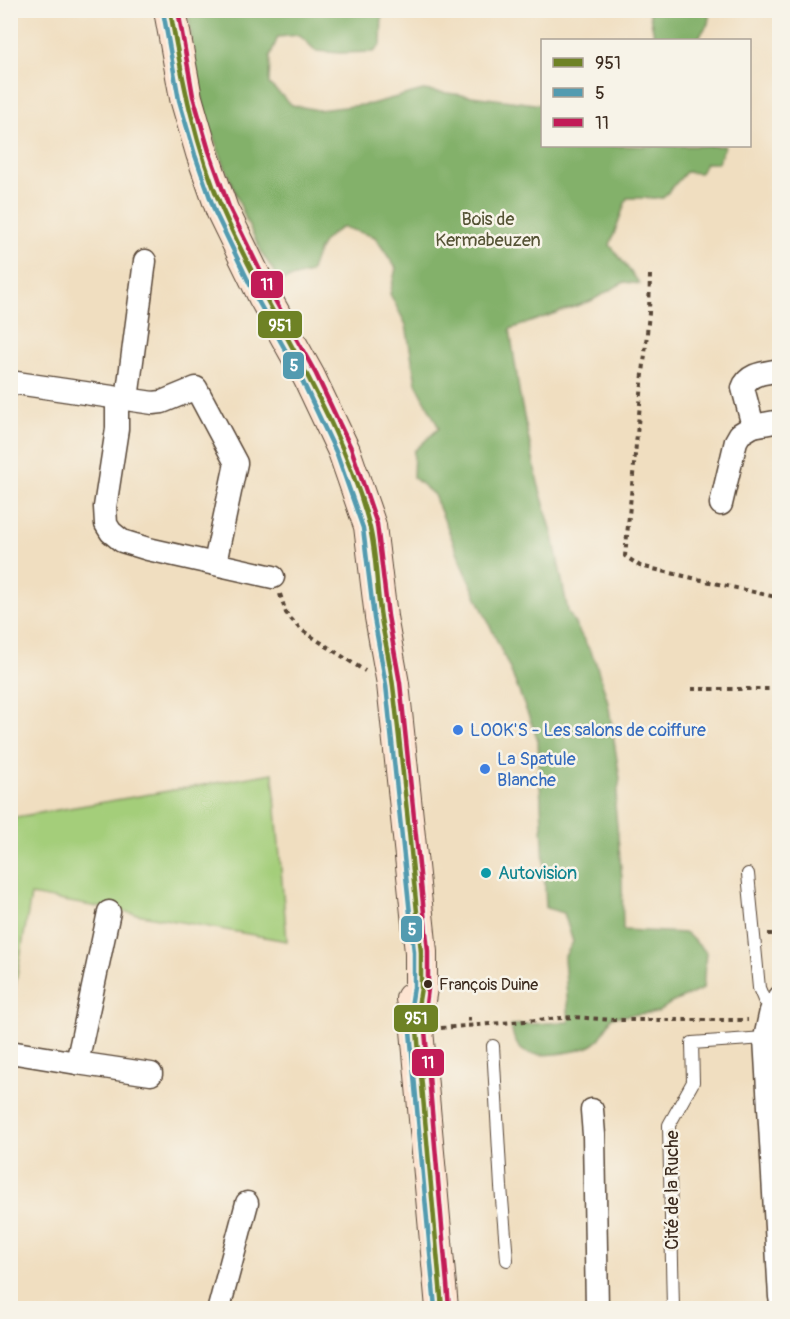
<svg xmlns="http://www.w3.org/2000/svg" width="790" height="1319" font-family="Pangolin,sans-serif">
	<rect width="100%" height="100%" fill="#f7f3e8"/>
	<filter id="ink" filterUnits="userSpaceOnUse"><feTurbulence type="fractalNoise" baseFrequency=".0167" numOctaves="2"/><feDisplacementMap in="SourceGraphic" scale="12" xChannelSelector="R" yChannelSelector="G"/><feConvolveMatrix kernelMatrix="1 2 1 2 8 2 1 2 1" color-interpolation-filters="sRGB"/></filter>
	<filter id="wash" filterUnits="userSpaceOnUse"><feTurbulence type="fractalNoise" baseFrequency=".008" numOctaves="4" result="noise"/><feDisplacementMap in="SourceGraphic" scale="24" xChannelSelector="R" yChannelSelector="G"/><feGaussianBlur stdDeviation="1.35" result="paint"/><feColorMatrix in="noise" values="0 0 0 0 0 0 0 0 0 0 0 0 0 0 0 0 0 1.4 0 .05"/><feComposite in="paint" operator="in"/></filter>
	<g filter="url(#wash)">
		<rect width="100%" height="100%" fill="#f0dec0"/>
		<polygon fill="#a4ce7a" stroke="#707c4c" stroke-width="1.5" points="273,773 287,941 31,895 11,1010 11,818"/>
		<g fill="#83b16a" stroke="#5f6e44" stroke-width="1.5">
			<path d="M188,11H382L381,44L374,52L340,53L316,51L299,35L278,37L270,56L269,84L292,105L318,110L371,104L423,90L542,105V146H725L718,163H706L700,173L686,172L663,198H627L610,245L640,284L624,282L591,301L510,329L520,397L538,483L553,536L568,611L595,660L608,702L620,779L615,805L622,879L623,930L686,933L706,952L703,989L671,1003L658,1012L612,1017C607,1025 602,1039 594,1044C581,1052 534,1060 522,1050C514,1043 513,1035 511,1025L569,1022L564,958L573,942L564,913L546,908L538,740L510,669L468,578L434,495L413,477L414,451L439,428L416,383L406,325L390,294L396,268L375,237L343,227C320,239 318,250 310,273L280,281L263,255L247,222L206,119L192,43Z"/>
			<polygon points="649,11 649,10 710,11 708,24 697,40 655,40"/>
		</g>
	</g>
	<g filter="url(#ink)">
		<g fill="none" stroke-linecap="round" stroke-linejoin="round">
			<g stroke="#564536" stroke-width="14">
				<g id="lane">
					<polyline points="748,874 759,988 764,1000 773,1007"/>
					<polyline points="493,1046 501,1187 507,1260"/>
					<polyline points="673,1308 669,1125 693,1082 692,1043 765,1038"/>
				</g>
			</g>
			<g stroke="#564536" stroke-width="25">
				<g id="street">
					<path d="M780,370C765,373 748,373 743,388L753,426L780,421"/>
					<polyline points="10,382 153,403 162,402 196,388 236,463 215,563"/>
					<polyline points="117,398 117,429 105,507 106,524 111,532 122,541 148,549 273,577"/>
					<polyline points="127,399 145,261"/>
					<polyline points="721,504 736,441 740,434 753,426"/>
					<polyline points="780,997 771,1011 765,1038 780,1297"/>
					<polyline points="10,1052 77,1063 109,912"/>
					<polyline points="77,1063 151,1074"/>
					<polyline points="592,1110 594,1135 597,1308"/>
					<polyline points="219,1308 247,1203"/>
				</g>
			</g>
			<g stroke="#564536" stroke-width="34">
				<g id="secondary">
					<polyline points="170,10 186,98 202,153 222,210 264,296 309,377 344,451 370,526 381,617 393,684 421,952 421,988 416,1019"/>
					<polyline points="412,999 416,1019 442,1308"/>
				</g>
			</g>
			<g stroke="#564536" stroke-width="4" stroke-dasharray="4.5 4.5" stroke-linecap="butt">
				<polyline points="650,275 649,313 625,556 640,566 780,598"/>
				<polyline points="280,594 286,613 300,629 365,671"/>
				<polyline points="692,689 780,689"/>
				<polyline points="768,934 777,934 780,948"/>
				<polyline points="469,1017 469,1026"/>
				<polyline points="441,1028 573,1017 614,1020 748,1020"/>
			</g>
			<use href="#lane" stroke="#fff" stroke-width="12"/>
			<use href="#street" stroke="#fff" stroke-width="22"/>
			<use href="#secondary" stroke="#fde4d1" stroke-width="32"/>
			<g stroke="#f7f3e8" stroke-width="9">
				<path id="bus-1" d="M170,10C182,78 195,147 223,211C269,317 339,412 369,524C377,554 376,587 381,618C385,641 390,663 393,686C404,774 412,863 421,952V988L416,1019L442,1308"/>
			</g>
			<g stroke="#f7f3e8" stroke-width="9">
				<polyline id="bus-2" points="163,11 179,100 195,155 215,212 257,299 302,380 337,454 363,528 374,618 386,685 414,952 414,987 409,1020 435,1308"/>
			</g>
			<g stroke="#f7f3e8" stroke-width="9">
				<polyline id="bus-3" points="178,10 193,96 209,151 229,207 271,293 316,374 351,448 377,524 388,616 400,683 428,951 428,989 424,1019 449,1307"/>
			</g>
			<use href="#bus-1" stroke="#6e8225" stroke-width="4.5"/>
			<use href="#bus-2" stroke="#539bb0" stroke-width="4.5"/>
			<use href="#bus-3" stroke="#c21b57" stroke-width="4.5"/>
		</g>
	</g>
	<g fill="#3f7fe0" stroke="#f7f3e8" stroke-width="2">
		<circle cx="458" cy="730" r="6"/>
		<circle cx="485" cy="769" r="6"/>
	</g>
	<circle fill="#0f9aa8" stroke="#f7f3e8" stroke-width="2" cx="486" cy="873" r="6"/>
	<circle fill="#3b2a1e" stroke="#f7f3e8" stroke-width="2" cx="428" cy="984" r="5"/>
	<g text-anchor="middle" stroke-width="5" stroke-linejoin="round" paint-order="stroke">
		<g font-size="16" fill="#3b2a1e" stroke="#f7f3e8" text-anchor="start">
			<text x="439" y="990">François Duine</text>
		</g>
		<g font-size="18" fill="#555335" stroke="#f7f3e8">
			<text x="488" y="225">Bois de<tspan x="488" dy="21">Kermabeuzen</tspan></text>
		</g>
		<g font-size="18" fill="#366cbe" stroke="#f7f3e8" text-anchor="start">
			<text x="470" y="736">LOOK'S - Les salons de coiffure</text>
			<text x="497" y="765">La Spatule<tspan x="497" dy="21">Blanche</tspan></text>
		</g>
		<g font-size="18" fill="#0d838f" stroke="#f7f3e8" text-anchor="start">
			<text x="498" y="879">Autovision</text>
		</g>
		<g font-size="18" fill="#3b2a1e" stroke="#f7f3e8">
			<text transform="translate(672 1190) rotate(-90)" y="6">Cité de la Ruche</text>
		</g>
	</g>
	<g stroke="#f7f3e8" stroke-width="2">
		<rect x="250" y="270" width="34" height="29" rx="6" fill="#c21b57"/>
		<rect x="257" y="310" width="46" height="29" rx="6" fill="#6e8225"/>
		<rect x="282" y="351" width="23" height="29" rx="6" fill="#539bb0"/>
		<rect x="400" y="915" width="23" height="28" rx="6" fill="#539bb0"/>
		<rect x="393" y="1004" width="46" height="29" rx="6" fill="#6e8225"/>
		<rect x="411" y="1048" width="34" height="29" rx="6" fill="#c21b57"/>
	</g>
	<g font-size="16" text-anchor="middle" font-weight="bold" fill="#fff">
		<text x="267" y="290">11</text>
		<text x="280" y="331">951</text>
		<text x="294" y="371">5</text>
		<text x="412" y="935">5</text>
		<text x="416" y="1024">951</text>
		<text x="428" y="1068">11</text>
	</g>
	<rect width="790" height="1319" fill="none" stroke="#f7f3e8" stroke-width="36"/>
	<rect x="541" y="39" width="210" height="108" fill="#f7f3e8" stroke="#aca397" stroke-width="1.5"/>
	<rect x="553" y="58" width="30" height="9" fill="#6e8225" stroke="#aca397" stroke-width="1.5"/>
	<text x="595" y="69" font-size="18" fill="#3b2a1e">951</text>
	<rect x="553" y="88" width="30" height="9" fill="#539bb0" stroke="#aca397" stroke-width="1.5"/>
	<text x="595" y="99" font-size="18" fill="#3b2a1e">5</text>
	<rect x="553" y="118" width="30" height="9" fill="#c21b57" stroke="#aca397" stroke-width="1.5"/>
	<text x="595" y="129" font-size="18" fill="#3b2a1e">11</text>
</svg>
